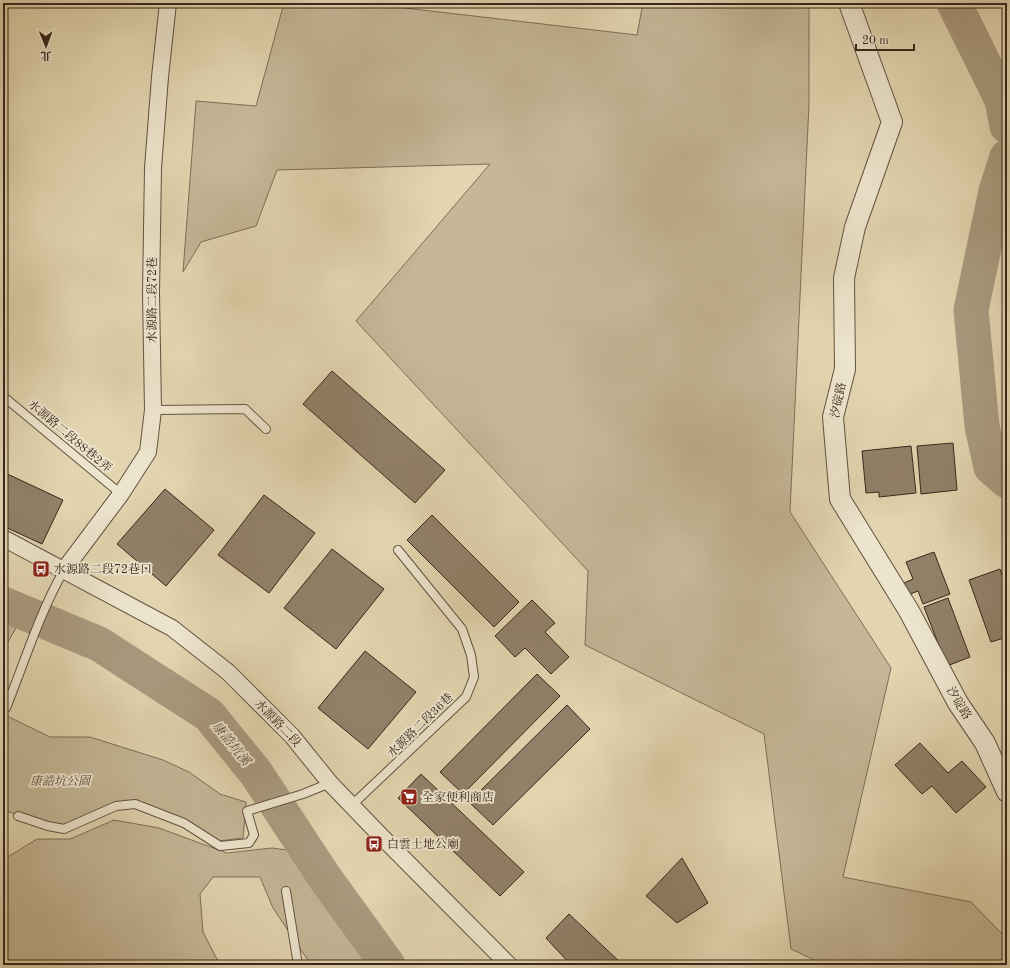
<svg xmlns="http://www.w3.org/2000/svg" width="1010" height="968" font-family="'Old Standard TT','Noto Serif TC',serif">
	<rect width="100%" height="100%" fill="#e2d5b0"/>
	<filter id="stains"><feTurbulence type="fractalNoise" baseFrequency=".005" numOctaves="4"/><feColorMatrix values="0 0 0 0 .2 0 0 0 0 .09 0 0 0 0 .02 0 0 0 .5 -.17"/></filter>
	<radialGradient id="worn" r=".72"><stop offset=".6" stop-color="#630" stop-opacity="0"/><stop offset="1" stop-color="#630" stop-opacity=".3"/></radialGradient>
	<g fill="#c5b797" stroke="#7f6e5a">
		<polygon points="284,3 362,3 637,35 643,3 809,3 809,104 790,512 891,668 843,877 971,902 1007,939 1007,965 825,965 791,949 764,734 585,645 588,571 356,321 490,164 277,170 256,226 201,242 183,272 196,101 256,106"/>
		<polygon points="3,619 16,628 8,642 3,644"/>
		<polygon points="3,714 50,737 90,737 163,760 189,772 220,794 246,802 243,838 218,841 179,817 126,800 64,829 3,810"/>
		<polygon points="114,820 159,828 227,853 272,848 287,850 365,957 368,965 311,965 273,908 260,877 213,877 200,894 203,932 220,965 3,965 3,860 37,839 70,839"/>
	</g>
	<g fill="none" stroke-linecap="round" stroke-linejoin="round">
		<g stroke="#a99a7e" stroke-width="35">
			<polyline points="954,3 1002,100 1007,126"/>
			<polyline points="1007,157 996,191 971,310 982,426 991,467 1007,481"/>
			<polyline points="3,604 99,644 209,715 256,773 325,878 388,965"/>
		</g>
	</g>
	<g fill="#918169" stroke="#39261d">
		<polygon points="332,371 445,470 415,503 303,404"/>
		<polygon points="953,443 957,490 921,494 917,446"/>
		<polygon points="911,446 916,493 879,497 879,492 866,493 862,451"/>
		<polygon points="3,472 63,500 42,544 3,526"/>
		<polygon points="165,489 214,530 166,586 117,544"/>
		<polygon points="264,495 315,533 269,593 218,555"/>
		<polygon points="432,515 519,602 494,627 407,540"/>
		<polygon points="332,549 384,589 336,649 284,608"/>
		<polygon points="934,552 950,594 923,604 918,591 908,595 904,583 913,579 906,562"/>
		<polygon points="1000,569 1007,589 1007,637 991,642 969,580"/>
		<polygon points="948,598 970,657 947,666 924,607"/>
		<polygon points="532,600 555,623 545,632 569,657 551,674 525,648 515,657 495,636"/>
		<polygon points="365,651 416,692 368,749 318,708"/>
		<polygon points="537,674 560,696 463,794 440,772"/>
		<polygon points="567,705 590,729 493,825 469,802"/>
		<polygon points="920,743 948,773 962,761 986,787 956,813 932,786 922,794 895,765"/>
		<polygon points="421,774 524,872 500,896 398,798"/>
		<polygon points="682,858 708,903 677,923 646,896"/>
		<polygon points="569,914 623,965 571,965 546,938"/>
	</g>
	<g fill="none" stroke-linecap="round" stroke-linejoin="round">
		<g stroke="#635242" stroke-width="10">
			<g id="service">
				<polyline points="3,397 4,397 121,494"/>
				<polyline points="153,410 245,409 266,429"/>
				<path d="M6,708C25,661 39,614 64,570"/>
				<polyline points="351,806 466,697 474,677 471,655 462,629 398,550"/>
				<polyline points="18,816 48,826 64,829 116,806 135,804 184,823 220,846 249,843 254,835 247,811 303,794 330,783"/>
				<polyline points="286,891 298,965"/>
			</g>
		</g>
		<g stroke="#635242" stroke-width="18">
			<g id="minor">
				<polyline points="3,538 172,628 228,672 292,736 330,783 380,835 509,965"/>
				<polyline points="64,570 121,494 148,452 153,410 151,293 153,168 160,77 168,3"/>
			</g>
		</g>
		<g stroke="#635242" stroke-width="22">
			<polyline id="tertiary" points="849,3 892,122 855,227 844,278 845,369 833,417 840,499 909,611 958,703 985,743 1007,792"/>
		</g>
		<use href="#service" stroke="#ece4cc" stroke-width="8"/>
		<use href="#minor" stroke="#ece4cc" stroke-width="16"/>
		<use href="#tertiary" stroke="#ece4cc" stroke-width="20"/>
	</g>
	<defs>
		<g id="bus-square" transform="scale(0.9)"><rect x="-9" y="-9" width="18" height="18" rx="4" fill="#8f2418" stroke="#ece4cc"/><path d="M-5-6H5V4H4V6H2V4H-2V6H-4V4H-5ZM-3.5-4V0h7V-4ZM-3.5 1.2v1.5H-2V1.2ZM2 1.2v1.5H3.5V1.2Z" fill="#fff"/></g>
		<g id="supermarket-square" transform="scale(0.9)"><rect x="-9" y="-9" width="18" height="18" rx="4" fill="#8f2418" stroke="#ece4cc"/><path d="M-6-5.5h2.5l.6 2H6L4.5 2H-2.5L-4.4-4H-6ZM-1.5 3.2a1.3 1.3 0 1 0 .1 0ZM3 3.2a1.3 1.3 0 1 0 .1 0Z" fill="#fff"/></g>
	</defs>
	<g fill-rule="evenodd">
		<use href="#bus-square" x="41" y="569"/>
		<use href="#supermarket-square" x="409" y="797"/>
		<use href="#bus-square" x="374" y="844"/>
	</g>
	<g text-anchor="middle" stroke-width="4" stroke-linejoin="round" paint-order="stroke">
		<g font-size="12" fill="#39261d" stroke="#ece4cc">
			<text transform="translate(152 300) rotate(-90)" y="4">水源路二段72巷</text>
			<text transform="translate(838 400) rotate(-78)" y="4">汐碇路</text>
			<text transform="translate(70 436) rotate(40)" y="4">水源路二段88巷2弄</text>
			<text transform="translate(959 703) rotate(59)" y="4">汐碇路</text>
			<text transform="translate(278 723) rotate(46)" y="4">水源路二段</text>
			<text transform="translate(420 725) rotate(-44)" y="4">水源路二段36巷</text>
		</g>
		<g font-size="12" fill="#39261d" stroke="#ece4cc" text-anchor="start">
			<text x="54" y="573">水源路二段72巷口</text>
			<text x="422" y="801">全家便利商店</text>
			<text x="387" y="848">白雲土地公廟</text>
		</g>
		<g font-size="12" font-style="italic" fill="#5c4a3c" stroke="#ece4cc">
			<text x="60" y="785">康誥坑公園</text>
		</g>
		<g font-size="13" font-style="italic" fill="#5b493a" stroke="#ece4cc">
			<text transform="translate(232 743) rotate(51)" y="5">康誥坑溪</text>
		</g>
	</g>
	<rect width="1010" height="968" fill="none" stroke="#e2d5b0" stroke-width="16"/>
	<rect x="4" y="4" width="1002" height="960" fill="none" stroke="#39261d" stroke-width="2"/>
	<rect x="8" y="8" width="994" height="952" fill="none" stroke="#39261d"/>
	<g transform="translate(46 46) rotate(179)" stroke="#ece4cc" stroke-width="3" paint-order="stroke">
	<path d="M0-3L7 15L0 10L-7 15Z" fill="#39261d"/>
	<text y="-6" font-size="11" font-weight="bold" text-anchor="middle" fill="#39261d">北</text>
	</g>
	<path d="M856 44v6h58v-6" fill="none" stroke="#39261d" stroke-width="2"/>
	<text x="862" y="44" font-size="12" fill="#39261d" stroke="#ece4cc" stroke-width="3" paint-order="stroke">20 m</text>
	<rect width="100%" height="100%" filter="url(#stains)"/>
	<rect width="100%" height="100%" fill="url(#worn)"/>
</svg>
